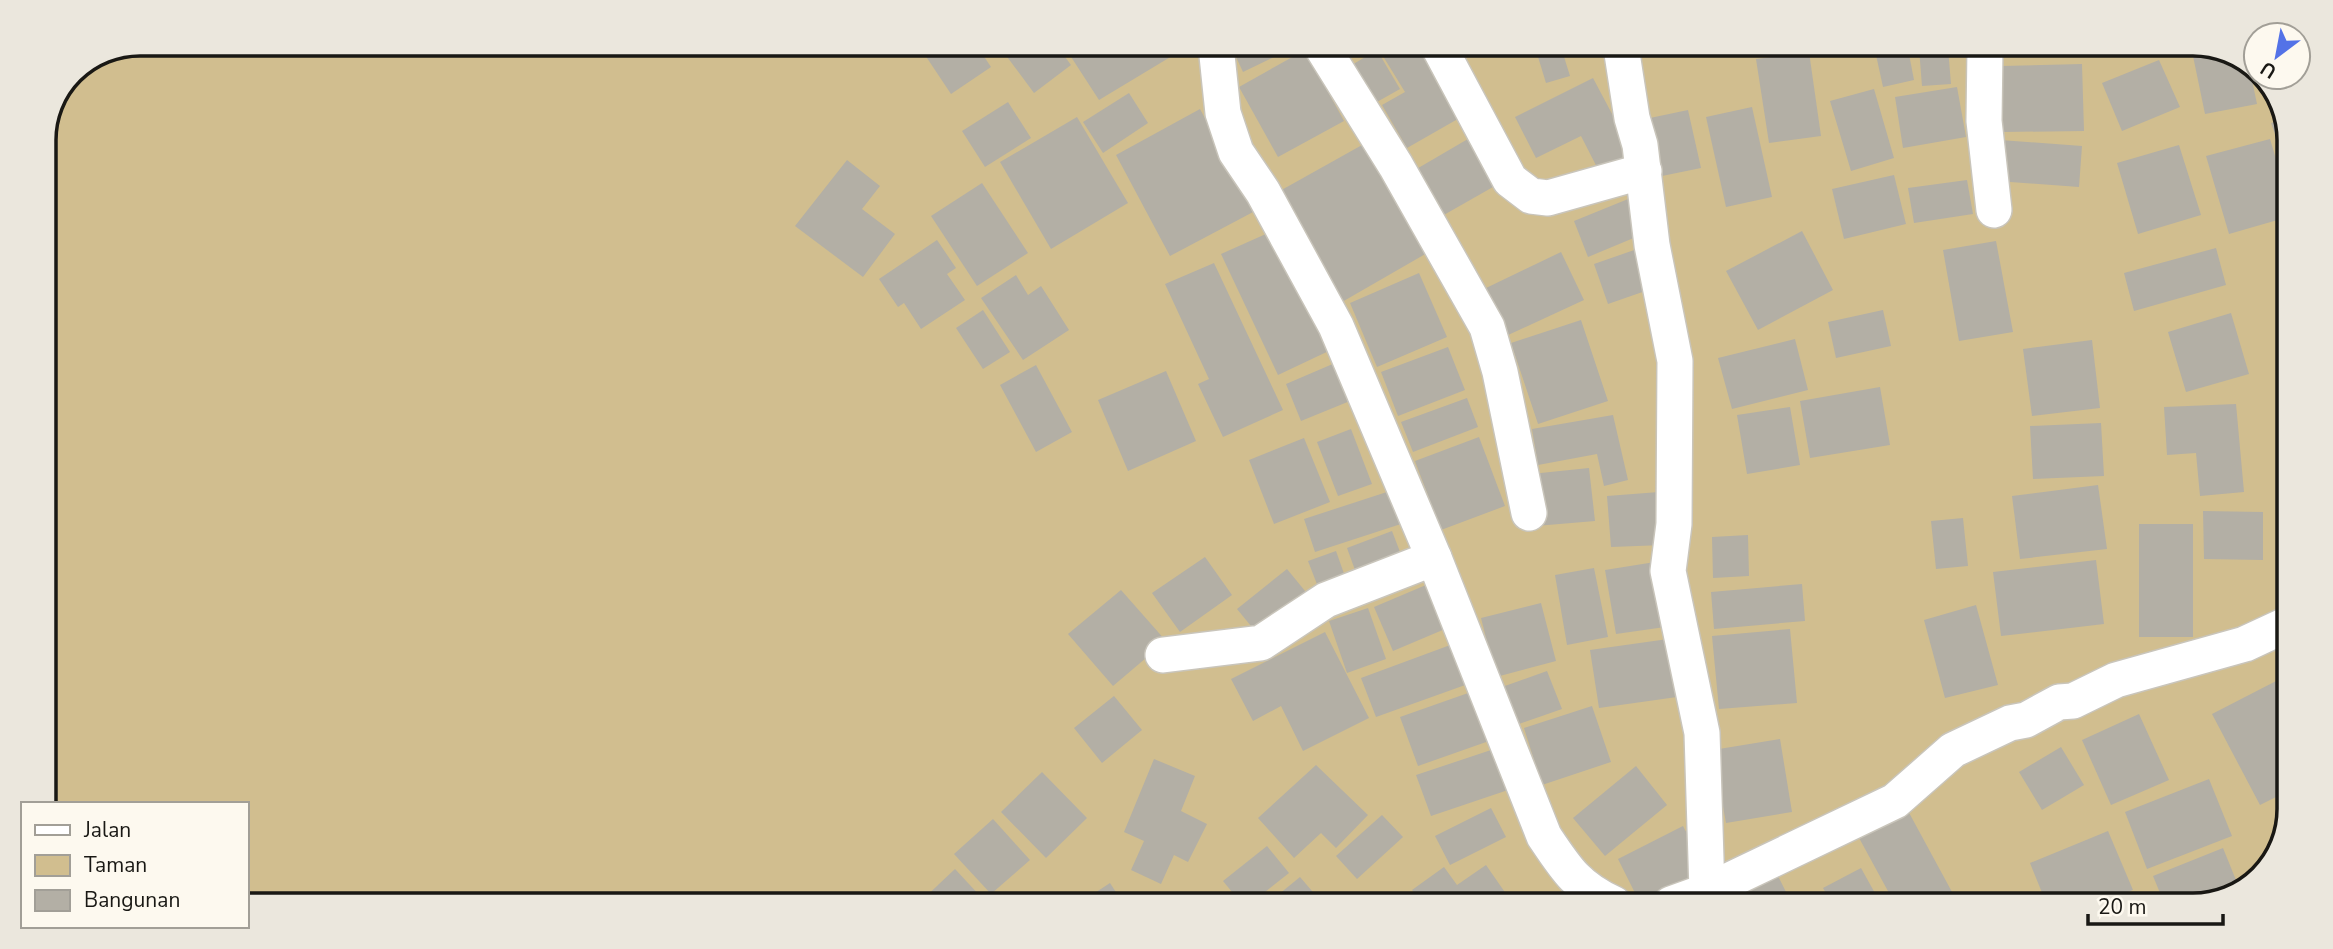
<svg xmlns="http://www.w3.org/2000/svg" width="2333" height="949" font-family="'Nunito Sans',sans-serif">
	<rect width="100%" height="100%" fill="#f0ece2"/>
	<polygon fill="#d1be8f" points="140,44 2225,49 2256,72 2256,77 2270,82 2289,133 2284,841 2251,886 2194,905 247,900 247,804 44,804 44,134 72,72"/>
	<g fill="#b3afa5">
		<polygon points="919,46 977,46 991,67 951,94"/>
		<polygon points="999,46 1057,46 1071,65 1034,93"/>
		<polygon points="1064,46 1173,46 1177,53 1099,100"/>
		<polygon points="1231,46 1295,47 1243,72"/>
		<polygon points="1430,47 1470,112 1407,148 1382,105 1405,92 1378,48"/>
		<polygon points="1535,47 1561,47 1570,76 1546,83"/>
		<polygon points="1919,48 1948,48 1951,84 1922,86"/>
		<polygon points="2008,48 2043,49 2043,51 2008,53"/>
		<polygon points="1908,49 1914,80 1883,87 1876,55"/>
		<polygon points="2225,49 2249,66 2257,104 2205,114 2193,56"/>
		<polygon points="1305,50 1344,121 1278,157 1239,87"/>
		<polygon points="1377,50 1400,89 1368,107 1345,69"/>
		<polygon points="1809,52 1821,136 1769,143 1756,59"/>
		<polygon points="2159,60 2180,107 2122,131 2102,83"/>
		<polygon points="2082,64 2084,131 2003,132 2001,66"/>
		<polygon points="2261,77 2270,82 2278,103 2270,105"/>
		<polygon points="1593,78 1637,161 1603,179 1581,136 1536,158 1515,117"/>
		<polygon points="1957,87 1966,137 1903,148 1895,97"/>
		<polygon points="1874,89 1894,158 1851,171 1830,101"/>
		<polygon points="1129,93 1148,123 1103,153 1083,122"/>
		<polygon points="1008,102 1031,138 985,167 962,131"/>
		<polygon points="1752,107 1772,197 1726,207 1706,117"/>
		<polygon points="1200,109 1255,211 1170,256 1116,155"/>
		<polygon points="1688,110 1701,168 1662,176 1650,118"/>
		<polygon points="1077,117 1128,203 1051,249 1000,162"/>
		<polygon points="2284,119 2289,133 2288,170 2271,123"/>
		<polygon points="1473,136 1500,183 1435,220 1408,174"/>
		<polygon points="2270,139 2289,202 2288,217 2229,234 2206,156"/>
		<polygon points="1371,140 1434,249 1342,302 1278,192"/>
		<polygon points="2000,140 2082,146 2079,187 1997,181"/>
		<polygon points="2179,145 2201,215 2138,234 2117,163"/>
		<polygon points="847,160 880,186 862,209 895,234 863,277 795,226"/>
		<polygon points="1894,175 1906,224 1844,239 1832,189"/>
		<polygon points="1967,180 1973,214 1914,223 1908,188"/>
		<polygon points="982,183 1028,253 977,286 931,216"/>
		<polygon points="1633,197 1648,232 1588,257 1574,221"/>
		<polygon points="1277,229 1333,349 1278,375 1221,254"/>
		<polygon points="1802,231 1833,290 1758,330 1726,271"/>
		<polygon points="937,240 956,268 947,274 965,300 921,329 904,303 898,307 879,279"/>
		<polygon points="1996,241 2013,332 1959,341 1943,250"/>
		<polygon points="1640,248 1654,288 1608,304 1594,264"/>
		<polygon points="2216,248 2226,285 2134,311 2124,273"/>
		<polygon points="1561,252 1584,300 1506,336 1484,289"/>
		<polygon points="1214,263 1283,410 1223,437 1198,384 1209,379 1165,284"/>
		<polygon points="1419,273 1447,337 1377,367 1350,303"/>
		<polygon points="1016,275 1028,295 1041,286 1069,330 1023,360 981,298"/>
		<polygon points="983,310 1010,352 983,369 956,328"/>
		<polygon points="1883,310 1891,346 1836,358 1828,322"/>
		<polygon points="2231,313 2249,374 2186,392 2168,332"/>
		<polygon points="1581,320 1608,401 1538,424 1511,343"/>
		<polygon points="1795,339 1808,390 1732,409 1718,358"/>
		<polygon points="2092,340 2100,408 2032,416 2023,349"/>
		<polygon points="1448,347 1465,390 1398,416 1381,372"/>
		<polygon points="1335,363 1350,401 1301,421 1286,384"/>
		<polygon points="1036,365 1072,432 1036,452 1000,385"/>
		<polygon points="1166,371 1196,441 1128,471 1098,400"/>
		<polygon points="1880,387 1890,445 1810,458 1800,401"/>
		<polygon points="1467,398 1478,427 1413,452 1401,422"/>
		<polygon points="2236,404 2244,492 2200,496 2196,453 2167,455 2164,407"/>
		<polygon points="1790,407 1800,465 1747,474 1737,415"/>
		<polygon points="1613,415 1628,480 1604,486 1597,454 1538,465 1532,429"/>
		<polygon points="2101,423 2104,476 2033,479 2030,426"/>
		<polygon points="1351,429 1372,484 1338,496 1317,442"/>
		<polygon points="1479,437 1505,506 1441,530 1415,461"/>
		<polygon points="1304,438 1330,502 1274,524 1249,460"/>
		<polygon points="1589,468 1595,521 1536,526 1531,474"/>
		<polygon points="2098,485 2107,549 2020,559 2012,496"/>
		<polygon points="1393,490 1404,523 1315,552 1304,519"/>
		<polygon points="1659,492 1663,545 1611,547 1607,496"/>
		<polygon points="2203,511 2263,512 2263,560 2204,559"/>
		<polygon points="1963,518 1968,566 1936,569 1931,521"/>
		<rect x="2139" y="524" width="54" height="113"/>
		<polygon points="1392,531 1405,565 1359,581 1347,548"/>
		<polygon points="1748,535 1749,576 1713,578 1712,537"/>
		<polygon points="1336,551 1347,582 1320,592 1308,561"/>
		<polygon points="1205,557 1232,595 1180,632 1152,593"/>
		<polygon points="2096,560 2104,624 2001,636 1993,572"/>
		<polygon points="1655,562 1665,627 1616,634 1605,570"/>
		<polygon points="1594,568 1608,637 1567,645 1555,575"/>
		<polygon points="1287,569 1310,597 1260,637 1237,609"/>
		<polygon points="1802,584 1805,621 1714,629 1711,592"/>
		<polygon points="1426,585 1445,629 1393,651 1374,607"/>
		<polygon points="1121,590 1166,641 1113,686 1068,634"/>
		<polygon points="1541,603 1556,661 1496,677 1481,618"/>
		<polygon points="1976,605 1998,685 1945,698 1924,620"/>
		<polygon points="1368,608 1386,659 1347,673 1329,621"/>
		<polygon points="1790,629 1797,703 1719,709 1712,636"/>
		<polygon points="1325,632 1369,718 1303,751 1281,706 1253,721 1231,679"/>
		<polygon points="1668,639 1677,697 1599,708 1590,650"/>
		<polygon points="1453,644 1468,684 1376,717 1361,678"/>
		<polygon points="1547,671 1562,709 1516,725 1502,687"/>
		<polygon points="2280,679 2285,690 2284,793 2260,805 2212,714"/>
		<polygon points="1471,692 1489,741 1418,766 1400,717"/>
		<polygon points="1114,696 1142,730 1102,763 1074,728"/>
		<polygon points="1592,706 1611,762 1542,785 1524,728"/>
		<polygon points="2139,714 2169,780 2111,805 2082,740"/>
		<polygon points="1780,739 1792,812 1726,823 1713,750"/>
		<polygon points="1500,747 1514,788 1431,816 1416,775"/>
		<polygon points="2061,747 2084,785 2042,810 2019,772"/>
		<polygon points="1154,759 1195,776 1181,811 1207,824 1188,862 1174,855 1161,884 1131,870 1144,841 1124,832"/>
		<polygon points="1316,765 1368,815 1336,848 1321,833 1294,858 1258,818"/>
		<polygon points="1636,766 1667,805 1605,856 1573,818"/>
		<polygon points="1042,772 1087,818 1046,858 1001,812"/>
		<polygon points="2209,779 2232,836 2147,869 2125,812"/>
		<polygon points="1491,808 1506,837 1450,865 1435,836"/>
		<polygon points="1907,809 1952,892 1929,905 1895,904 1858,836"/>
		<polygon points="1382,815 1403,837 1357,879 1336,856"/>
		<polygon points="993,819 1030,860 991,894 954,854"/>
		<polygon points="1683,826 1706,870 1640,903 1618,859"/>
		<polygon points="2108,831 2133,890 2096,905 2047,905 2030,863"/>
		<polygon points="1267,846 1289,873 1251,903 1241,903 1223,881"/>
		<polygon points="2223,848 2240,890 2194,905 2165,905 2153,876"/>
		<polygon points="1486,865 1511,901 1507,904 1423,903 1412,890 1444,867 1457,885"/>
		<polygon points="1861,868 1881,904 1832,904 1823,888"/>
		<polygon points="955,869 981,897 975,902 920,902"/>
		<polygon points="1777,874 1792,904 1713,904"/>
		<polygon points="1300,877 1318,898 1313,903 1268,903"/>
		<polygon points="1110,883 1123,903 1081,902"/>
	</g>
	<g fill="none" stroke-linecap="round" stroke-linejoin="round">
		<g stroke="#c9c5bb" stroke-width="38">
			<g id="street">
				<path d="M1216,46L1223,113L1236,152L1263,192L1336,326L1434,558L1544,836C1566,869 1577,887 1614,904"/>
				<polyline points="1322,47 1396,166 1487,327 1500,372 1529,513"/>
				<polyline points="1439,47 1510,180 1531,196 1548,198 1644,171"/>
				<polyline points="1621,47 1632,118 1640,145 1652,245 1675,361 1674,524 1668,571 1702,733 1707,891"/>
				<polyline points="1985,48 1984,121 1994,210"/>
				<polyline points="1163,655 1261,643 1326,600 1434,558"/>
				<polyline points="1671,904 1707,891 1895,801 1953,750 2010,723 2026,720 2059,702 2073,701 2116,680 2245,644 2286,625"/>
			</g>
		</g>
		<use href="#street" stroke="#fff" stroke-width="35"/>
	</g>
	<path d="M0 0H2333V949H0ZM140 56H2193A84 84 0 0 1 2277 140V809A84 84 0 0 1 2193 893H140A84 84 0 0 1 56 809V140A84 84 0 0 1 140 56Z" fill="#ebe7dd" fill-rule="evenodd"/>
	<path fill="none" stroke="#191814" stroke-width="3.5" d="M140 56H2193A84 84 0 0 1 2277 140V809A84 84 0 0 1 2193 893H140A84 84 0 0 1 56 809V140A84 84 0 0 1 140 56Z"/>
	<rect x="21" y="802" width="228" height="126" fill="#fdf9ef" stroke="#a29f97" stroke-width="2"/>
	<rect x="35" y="825" width="35" height="10" fill="#ffffff" stroke="#a29f97" stroke-width="2"/>
	<text x="84" y="837" font-size="21" fill="#191814">Jalan</text>
	<rect x="35" y="855" width="35" height="21" fill="#d1be8f" stroke="#a29f97" stroke-width="2"/>
	<text x="84" y="872" font-size="21" fill="#191814">Taman</text>
	<rect x="35" y="890" width="35" height="21" fill="#b3afa5" stroke="#a29f97" stroke-width="2"/>
	<text x="84" y="907" font-size="21" fill="#191814">Bangunan</text>
	<g transform="translate(2277 56) rotate(212)"><circle r="33" fill="#fdf9ef" stroke="#a29f97" stroke-width="2"/>
	<path d="M0-5L12 26L0 18L-12 26Z" fill="#5372e7"/>
	<text y="-10" font-size="19" font-weight="bold" text-anchor="middle" fill="#191814">U</text>
	</g>
	<path d="M2088 914v10h135v-10" fill="none" stroke="#191814" stroke-width="3.5"/>
	<text x="2098" y="914" font-size="21" fill="#191814" stroke="#fdf9ef" stroke-width="5" paint-order="stroke">20 m</text>
</svg>
